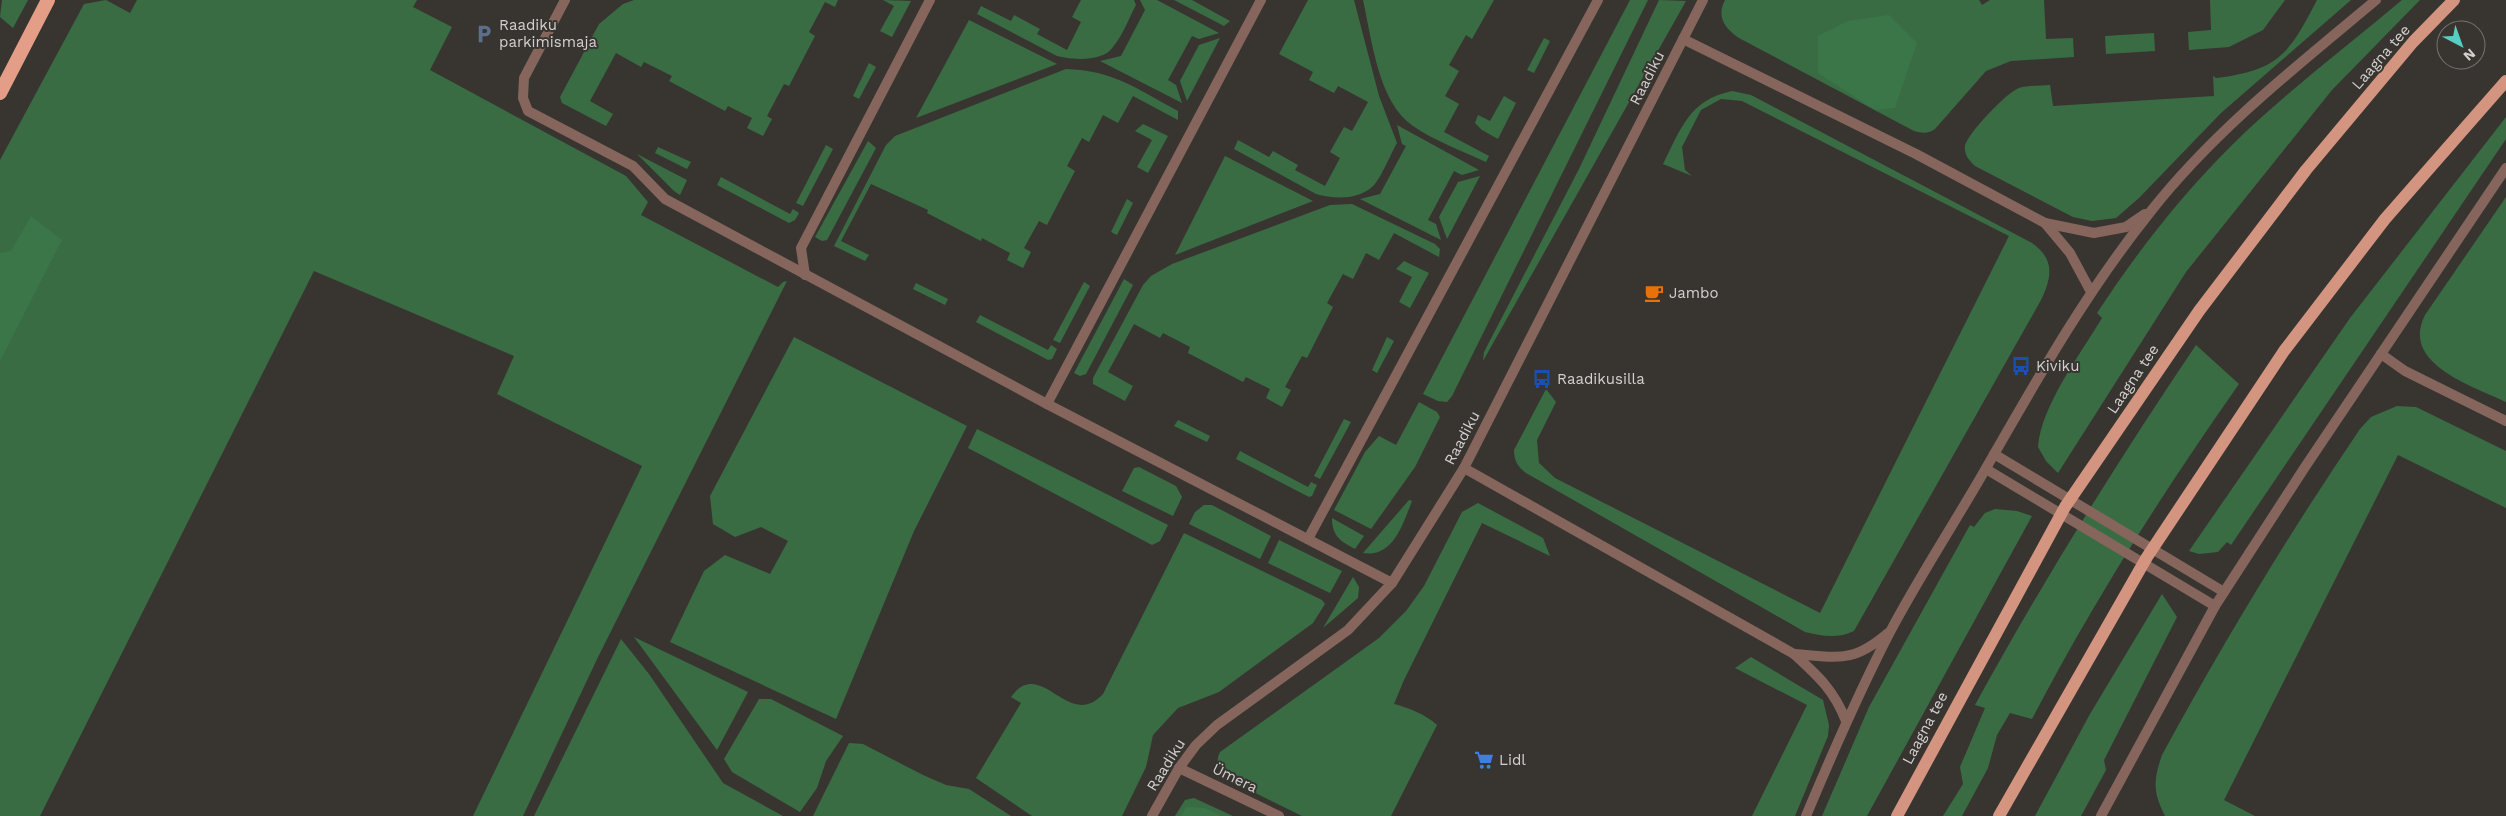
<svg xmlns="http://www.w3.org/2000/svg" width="2506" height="816" font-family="'Work Sans',sans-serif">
	<rect width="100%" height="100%" fill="#383531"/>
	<g fill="#396c43">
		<polygon points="2,0 28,0 13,28 0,17"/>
		<polygon points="106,0 130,13 137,0 417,0 413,7 452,27 430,70 626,176 648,202 641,215 778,287 783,282 787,281 599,655 523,816 473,816 642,466 497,394 514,356 314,271 40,816 0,816 0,160 84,4"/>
		<polygon points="634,0 838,0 835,7 825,2 809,32 815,36 789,86 784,84 767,116 772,119 763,136 747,128 752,118 728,106 725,111 669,81 672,76 644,62 641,67 616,53 590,101 613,114 606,126 562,103 560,97 599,24 623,4"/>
		<polygon points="883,0 911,1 892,37 880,31 894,6"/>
		<path d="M1081,0H1134L1136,5C1129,18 1123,35 1113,47C1103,62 1072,60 1057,56L977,14L981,6L1011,21L1014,15L1040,29L1037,34L1067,50L1081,22L1072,17Z"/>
		<polygon points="1140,0 1157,0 1219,33 1199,39 1192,36 1168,80 1176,85 1182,103 1100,61 1121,56 1145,10"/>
		<polygon points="1174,0 1192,0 1230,21 1224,26"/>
		<path d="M1308,0H1354L1379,96L1397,143C1391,153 1380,181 1372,187C1357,200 1334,199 1316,194L1234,149L1238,140L1269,157L1273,151L1298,165L1295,170L1325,186L1340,158L1330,152L1344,127L1352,131L1368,102L1338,86L1334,93L1309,80L1313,72L1279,54Z"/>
		<path d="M1363,0H1494L1472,39L1466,35L1449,65L1459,71L1445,96L1459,104L1444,132L1489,156L1486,162C1462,151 1435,141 1413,126C1378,102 1372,40 1363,0Z"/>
		<polygon points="1630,0 1648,0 1452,396 1447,402 1438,401 1423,394"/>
		<polygon points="1659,0 1686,1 1483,361 1484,352 1579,169"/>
		<path d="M1725,0H1979L1982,5L1990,0H2044L2046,39L2073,38L2074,57L2011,61L1986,71L1935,129C1928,134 1922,133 1914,131L1739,38C1725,28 1716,17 1725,0Z"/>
		<polygon points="2210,0 2285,0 2263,30 2229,47 2189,50 2188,32 2211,30"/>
		<path d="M2317,0H2351L2221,113L2139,198L2116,218L2092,221L2073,217L1975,166C1969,160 1964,155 1965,146C1967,134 2007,92 2019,88C2028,85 2041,86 2050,85L2053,106L2214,96L2213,76L2216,78C2279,70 2289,54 2317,0Z"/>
		<path d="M2402,0H2420L2332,90L2186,272L2058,473L2046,461L2038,447C2041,406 2081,353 2102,318L2097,313C2137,252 2180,197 2232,145C2285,93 2345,48 2402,0Z"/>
		<polygon points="969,20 1057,64 916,118"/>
		<polygon points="2154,33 2155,51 2106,54 2105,36"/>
		<polygon points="1220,38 1187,101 1180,81 1199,45"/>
		<polygon points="1544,38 1550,41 1534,73 1527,70"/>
		<polygon points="869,63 876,67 859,99 853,96"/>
		<path d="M1066,69C1113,70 1139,90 1178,111V120L1133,96L1118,123L1103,115L1089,142L1082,138L1067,166L1075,171L1047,225L1039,221L1024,248L1031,252L1023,268L1007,260L1010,253L982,238L981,241L927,213L928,210L871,184L841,241L869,255L865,261L834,246L886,145L895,136Z"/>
		<path d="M1732,91L1751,95L2032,243C2055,259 2052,277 2041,300L1854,631C1838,639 1821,636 1805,632L1526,473C1518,467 1514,461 1514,450L1546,389L1556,402L1537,440L1539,463L1555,478L1820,613L2009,236L1742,101L1721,99L1701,110L1682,147L1685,170L1692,176L1663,164C1681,129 1689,100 1732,91Z"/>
		<polygon points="1504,96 1516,103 1498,139 1482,130 1475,123 1478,115 1490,121"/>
		<polygon points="2506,117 2506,139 2231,545 2227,542 2218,552 2199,554 2189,551 2350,318"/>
		<polygon points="1143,124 1168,136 1148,173 1137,167 1152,140 1135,131"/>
		<polygon points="1397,125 1479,170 1462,175 1454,171 1428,220 1436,224 1441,240 1360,199 1380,194 1406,146 1402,144"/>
		<polygon points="868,141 876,148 827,240 822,241 815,237"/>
		<polygon points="826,145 833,149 803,206 796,203"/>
		<polygon points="658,147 691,162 687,169 655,153"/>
		<polygon points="637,154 687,180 680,195 674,191"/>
		<polygon points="1225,156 1313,201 1175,255"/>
		<polygon points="1480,176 1447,239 1439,217 1458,182"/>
		<polygon points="721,177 790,214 793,209 799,213 795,220 789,223 717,185"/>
		<path d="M2506,197V402C2473,386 2400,364 2425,315Z"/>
		<polygon points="1127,199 1133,203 1117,235 1111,232"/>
		<polygon points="1352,204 1435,244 1440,249 1439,257 1394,233 1379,260 1366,253 1353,279 1343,274 1327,303 1333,307 1307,358 1302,356 1285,387 1291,390 1282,407 1266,398 1270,389 1246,377 1243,382 1188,353 1190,347 1163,333 1160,338 1134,324 1108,372 1133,386 1125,401 1093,384 1093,378 1143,285 1151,276 1172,264 1330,205"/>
		<polygon points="1404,261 1429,273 1410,308 1399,302 1412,277 1396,269"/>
		<polygon points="1124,279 1133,285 1086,374 1080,376 1074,373"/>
		<polygon points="1084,282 1090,286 1060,343 1053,340"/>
		<polygon points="916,283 948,299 945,305 913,289"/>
		<polygon points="980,315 1048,350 1051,345 1057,349 1052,359 1048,360 976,322"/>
		<polygon points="794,337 967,426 914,531 836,719 670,642 704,571 725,555 770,574 788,541 761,527 735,537 713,524 710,496"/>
		<polygon points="1387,337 1394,341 1377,373 1372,370"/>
		<path d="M2196,345L2239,384C2163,492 2093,602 2032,719L2010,713L1997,735L1988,768L1962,816H1943L1963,784L1960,767L1985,708L1975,705C2043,581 2117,462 2196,345Z"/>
		<polygon points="1419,402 1437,412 1440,417 1415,467 1371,529 1334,510 1365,452 1379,436 1396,445"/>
		<path d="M2397,406L2416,407L2506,451V508L2398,455L2224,800L2255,816H2165C2153,792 2153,781 2162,755C2223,643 2288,535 2360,429L2371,417Z"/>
		<polygon points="1344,419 1351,422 1320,479 1314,476"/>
		<polygon points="1178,420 1210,436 1207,442 1174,426"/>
		<polygon points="977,429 1168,525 1160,541 1152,545 968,448"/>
		<polygon points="1240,451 1308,487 1311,482 1317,485 1312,496 1309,497 1236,459"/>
		<polygon points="1139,467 1176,486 1182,497 1173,516 1122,491 1134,468"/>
		<path d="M1409,500L1412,501C1403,524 1393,558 1363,553Z"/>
		<path d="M1478,503L1543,538L1550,556L1482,523L1404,680L1394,704C1409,708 1425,714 1437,725L1391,816H1302L1221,776L1225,771C1217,765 1216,761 1220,752L1379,638L1406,611L1424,586L1462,512Z"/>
		<polygon points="1204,505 1212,505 1271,536 1260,559 1189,524 1195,512"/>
		<polygon points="1995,509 2017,511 2032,516 1867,816 1822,816 1869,707 1970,525 1974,527 1985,513"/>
		<path d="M1332,518L1364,536L1355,549C1340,541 1332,536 1332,518Z"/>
		<path d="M1184,533L1322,600L1325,604L1313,623L1219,692L1178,708L1153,735L1146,767L1122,816H1032L976,778L1021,703L1011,697C1041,655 1068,732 1103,694Z"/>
		<polygon points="1279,540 1342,571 1330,593 1268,563"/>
		<polygon points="1353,577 1359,587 1358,598 1323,628"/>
		<polygon points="2162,594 2177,617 2104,760 2106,770 2081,816 2035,816 2090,714"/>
		<polygon points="634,637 748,692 717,750"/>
		<polygon points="621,639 649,674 723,783 783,816 534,816"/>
		<polygon points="1751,657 1823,700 1829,725 1828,736 1795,816 1752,816 1807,705 1735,668"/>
		<polygon points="759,699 771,699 843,736 826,761 817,788 800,812 732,772 724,759"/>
		<polygon points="849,743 863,744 923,775 946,785 969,789 1011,816 813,816"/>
		<polygon points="1194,798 1233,816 1175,816 1185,800"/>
	</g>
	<g fill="#3a7647">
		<polygon points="1889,15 1917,43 1895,108 1875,110 1818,73 1818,36 1848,21"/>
		<polygon points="31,216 62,240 0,361 0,253 11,251"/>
		<polygon points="1186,807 1205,808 1221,816 1181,816"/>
	</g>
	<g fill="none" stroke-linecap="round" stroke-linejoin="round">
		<g stroke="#86665c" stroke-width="10">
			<polyline points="565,0 524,78 523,98 528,111 633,166 665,199 1047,404 1392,583"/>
			<polyline points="805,275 801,248 930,0"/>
			<polyline points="2381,354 2405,371 2506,421"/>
			<polyline points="1047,404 1261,0"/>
			<polyline points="1308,539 1598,0"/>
			<polyline points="1179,768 1279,816"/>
		</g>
		<g stroke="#86665c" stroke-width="10">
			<polyline points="1683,39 1916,154 2045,223 2094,233 2126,227 2145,214"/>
			<polyline points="2045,223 2070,253 2091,292"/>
			<polyline points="1994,454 2224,592"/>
			<path d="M1464,468L1794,654C1818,676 1834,690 1846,721"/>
			<polyline points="1986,469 2215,606"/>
			<path d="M1794,654C1838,657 1852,664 1888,633"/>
			<polyline points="1152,816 1179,768 1196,745 1217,725 1348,630 1392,583 1464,468 1703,0"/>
			<path d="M1806,816C1832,754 1859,692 1890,632C1919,577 1954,524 1985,470C2036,381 2086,292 2151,211C2215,130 2297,66 2376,0"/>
			<polyline points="2101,816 2215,606 2305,467 2506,168"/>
		</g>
		<g stroke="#d49580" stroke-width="12">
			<polyline points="1897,816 2065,507 2199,311 2306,170 2413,42 2454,0"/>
			<polyline points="1999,816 2147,557 2284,351 2385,219 2506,81"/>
		</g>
		<polyline stroke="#e49e87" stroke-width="14" points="0,93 48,0"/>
	</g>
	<defs>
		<g id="parking-bare" transform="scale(1.5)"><path d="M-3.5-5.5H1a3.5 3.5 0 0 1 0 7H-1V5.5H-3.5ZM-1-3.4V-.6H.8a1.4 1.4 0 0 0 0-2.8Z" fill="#5c6f8a" stroke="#383531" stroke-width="2.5" paint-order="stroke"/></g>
		<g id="cafe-bare" transform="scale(1.5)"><path d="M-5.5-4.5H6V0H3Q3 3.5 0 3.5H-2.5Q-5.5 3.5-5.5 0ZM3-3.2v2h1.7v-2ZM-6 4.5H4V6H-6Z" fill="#e8710a" stroke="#383531" stroke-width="2.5" paint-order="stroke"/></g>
		<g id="bus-bare" transform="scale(1.5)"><path d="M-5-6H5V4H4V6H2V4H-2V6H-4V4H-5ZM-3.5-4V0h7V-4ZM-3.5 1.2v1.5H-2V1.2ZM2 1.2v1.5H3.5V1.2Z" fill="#1a4fb4" stroke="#383531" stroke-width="2.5" paint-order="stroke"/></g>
		<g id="supermarket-bare" transform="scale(1.5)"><path d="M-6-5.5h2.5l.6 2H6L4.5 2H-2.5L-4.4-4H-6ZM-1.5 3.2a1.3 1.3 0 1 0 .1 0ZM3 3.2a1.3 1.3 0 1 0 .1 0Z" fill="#3f7fe0" stroke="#383531" stroke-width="2.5" paint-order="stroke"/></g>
	</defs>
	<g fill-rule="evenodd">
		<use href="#parking-bare" x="484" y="34"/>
		<use href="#cafe-bare" x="1654" y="293"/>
		<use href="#bus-bare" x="2021" y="366"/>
		<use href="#bus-bare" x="1542" y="379"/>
		<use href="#supermarket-bare" x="1484" y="760"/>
	</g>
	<g text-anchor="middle" stroke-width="4" stroke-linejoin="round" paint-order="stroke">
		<g font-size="15" fill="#d3d1cf" stroke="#383531" text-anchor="start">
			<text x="499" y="30">Raadiku<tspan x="499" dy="17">parkimismaja</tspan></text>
			<text x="1669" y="298">Jambo</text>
			<text x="2036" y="371">Kiviku</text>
			<text x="1557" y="384">Raadikusilla</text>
			<text x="1499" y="765">Lidl</text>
		</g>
		<g font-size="15" fill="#d3d1cf" stroke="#383531">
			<text transform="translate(2381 57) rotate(-49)" y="5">Laagna tee</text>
			<text transform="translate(1647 78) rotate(-63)" y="5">Raadiku</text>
			<text transform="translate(2133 379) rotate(-56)" y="5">Laagna tee</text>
			<text transform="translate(1462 438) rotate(-62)" y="5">Raadiku</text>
			<text transform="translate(1925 728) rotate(-62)" y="5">Laagna tee</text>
			<text transform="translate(1166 765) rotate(-58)" y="5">Raadiku</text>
			<text transform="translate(1235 778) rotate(26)" y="5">Ümera</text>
		</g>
	</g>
	<g transform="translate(2461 45) rotate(139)"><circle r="24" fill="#383531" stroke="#767370"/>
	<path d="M0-4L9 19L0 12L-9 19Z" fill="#57cec2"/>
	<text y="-8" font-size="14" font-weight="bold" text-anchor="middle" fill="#d3d1cf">N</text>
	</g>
</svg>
